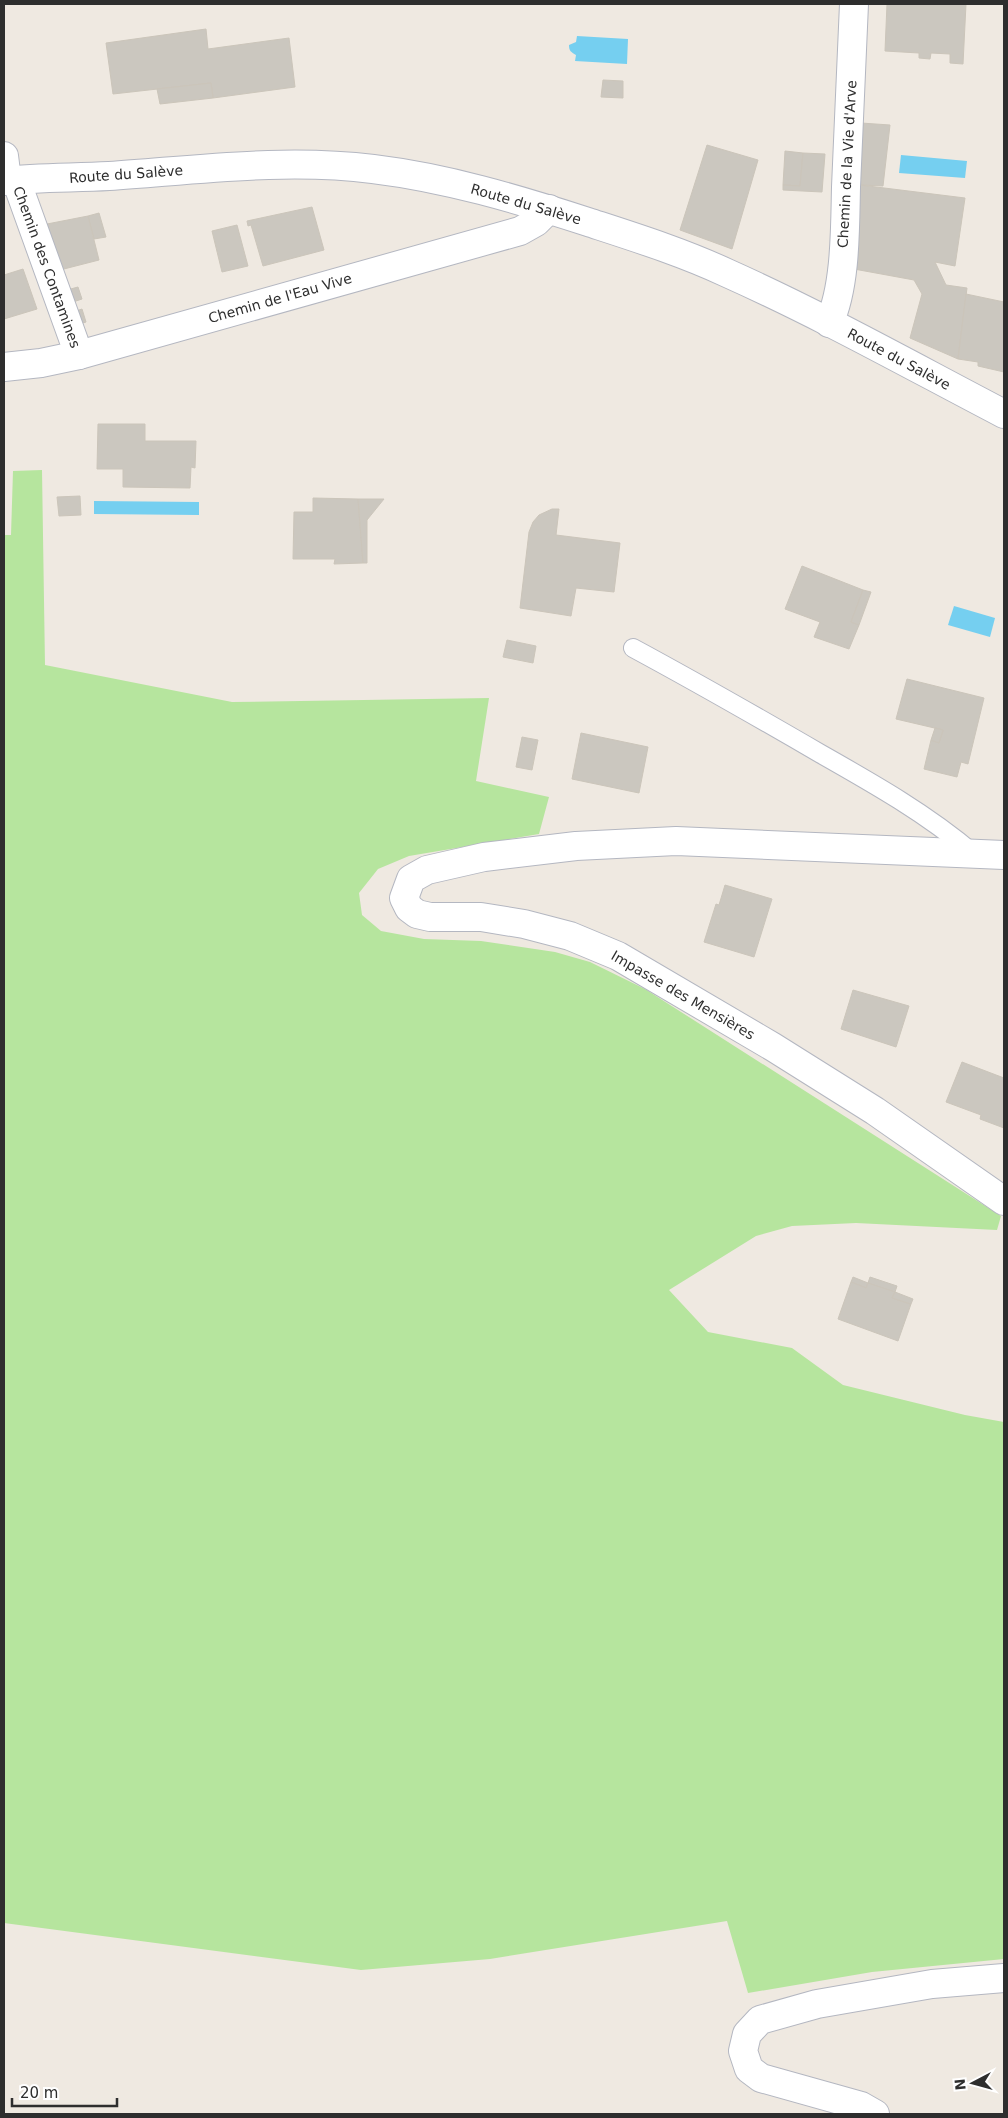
<svg xmlns="http://www.w3.org/2000/svg" width="1008" height="2118" font-family="'DejaVu Sans',sans-serif">
	<rect width="100%" height="100%" fill="#efe9e1"/>
	<polygon fill="#b6e59e" points="42,470 45,665 232,702 489,698 476,781 549,797 539,834 409,856 378,869 359,893 362,915 381,931 424,939 481,941 555,952 590,962 645,989 1001,1216 997,1230 856,1223 792,1226 756,1236 669,1290 708,1332 792,1348 843,1385 965,1415 1004,1422 1004,1959 872,1972 748,1993 727,1921 490,1959 361,1970 4,1923 4,535 11,535 13,471"/>
	<g fill="#75cff0">
		<path d="M577,36L628,39L627,64L575,61L576,55C571,52 569,51 569,45L576,42Z"/>
		<polygon points="901,155 967,161 965,178 899,173"/>
		<polygon points="94,501 199,502 199,515 94,514"/>
		<polygon points="954,606 995,618 990,637 948,625"/>
	</g>
	<g fill="#cbc7bf" stroke="#cbc5ba">
		<polygon points="887,4 966,4 963,64 950,63 950,54 931,53 930,59 919,58 919,53 885,51"/>
		<polygon points="206,29 208,49 289,38 295,87 213,98 211,83 113,94 106,43"/>
		<polygon points="603,80 623,81 623,98 601,97"/>
		<polygon points="211,83 213,98 160,104 157,89"/>
		<polygon points="861,123 890,125 883,186 860,185"/>
		<polygon points="707,145 758,160 732,249 680,230"/>
		<polygon points="785,151 803,153 800,186 783,185"/>
		<polygon points="803,153 825,154 822,192 783,190 783,185 800,186"/>
		<polygon points="860,185 965,198 955,266 935,262 946,285 967,288 958,359 910,338 922,294 914,280 854,269"/>
		<polygon points="312,207 324,250 263,266 251,225 248,226 247,221"/>
		<polygon points="99,213 106,237 94,239 88,216"/>
		<polygon points="88,216 99,260 60,270 47,224"/>
		<polygon points="237,225 248,266 222,272 212,231"/>
		<polygon points="23,269 37,309 4,319 4,275"/>
		<polygon points="78,287 82,299 70,303 67,290"/>
		<polygon points="966,294 1004,302 1004,372 978,366 978,362 958,359"/>
		<polygon points="82,309 86,322 77,325 73,312"/>
		<polygon points="98,424 145,424 145,441 196,441 195,468 191,467 190,488 123,487 123,469 97,469"/>
		<polygon points="80,496 81,515 59,516 57,497"/>
		<polygon points="313,498 358,499 363,563 334,564 335,559 293,559 294,512 313,512"/>
		<polygon points="358,499 384,499 367,520 367,563 363,563"/>
		<polygon points="552,509 559,509 556,535 620,543 614,592 576,588 571,616 520,608 529,532 533,522 539,515"/>
		<polygon points="802,566 863,590 851,622 859,625 849,649 814,637 820,622 785,609"/>
		<polygon points="863,590 871,592 859,625 851,622"/>
		<polygon points="507,640 536,646 533,663 503,657"/>
		<polygon points="907,679 984,698 968,764 961,762 957,777 924,769 931,740 939,743 943,730 896,719"/>
		<polygon points="935,728 943,730 939,743 931,740"/>
		<polygon points="581,733 648,747 639,793 572,779"/>
		<polygon points="522,737 538,740 532,770 516,767"/>
		<polygon points="725,885 772,899 754,957 704,942 716,904 719,905"/>
		<polygon points="853,990 909,1006 896,1047 841,1029"/>
		<polygon points="962,1062 1004,1078 1004,1128 980,1119 981,1115 946,1102"/>
		<polygon points="853,1277 868,1283 866,1288 851,1282"/>
		<polygon points="870,1277 897,1286 895,1292 868,1283"/>
		<polygon points="851,1282 866,1288 868,1283 895,1292 892,1298 911,1304 898,1341 838,1319"/>
		<polygon points="895,1292 913,1299 911,1304 892,1298"/>
	</g>
	<g fill="none" stroke-linecap="round" stroke-linejoin="round">
		<g stroke="#b4b7c1" stroke-width="20">
			<path id="service" d="M633,648C696,682 759,718 821,754C874,784 927,814 974,854"/>
		</g>
		<g stroke="#b4b7c1" stroke-width="30">
			<g id="minor">
				<polyline points="4,156 7,180"/>
				<polyline points="16,180 79,355"/>
				<path d="M829,323C846,286 845,228 846,187C849,126 851,65 854,4"/>
				<polyline points="4,367 41,363 79,355 520,231 536,222 549,209"/>
				<polyline points="1004,855 676,841 576,846 484,857 427,870 411,879 404,898 409,908 417,914 430,917 481,917 524,924 570,936 618,956 773,1047 875,1111 1004,1201"/>
				<polyline points="875,2114 861,2106 761,2078 749,2069 743,2051 747,2034 760,2020 817,2004 932,1984 1004,1978"/>
			</g>
		</g>
		<g stroke="#b4b7c1" stroke-width="30">
			<path id="secondary" d="M4,181C38,177 74,178 109,176C197,170 285,158 373,169C447,178 517,199 588,222C634,237 682,252 727,273C821,315 912,366 1004,414"/>
		</g>
		<use href="#service" stroke="#fff" stroke-width="18"/>
		<use href="#minor" stroke="#fff" stroke-width="28"/>
		<use href="#secondary" stroke="#fff" stroke-width="28"/>
	</g>
	<g text-anchor="middle" stroke-width="5" stroke-linejoin="round" paint-order="stroke">
		<g font-size="14" fill="#2e2e2e" stroke="#fff">
			<text transform="translate(847 164) rotate(-87)" y="5">Chemin de la Vie d'Arve</text>
			<text transform="translate(126 174) rotate(-4)" y="5">Route du Salève</text>
			<text transform="translate(526 204) rotate(16)" y="5">Route du Salève</text>
			<text transform="translate(47 267) rotate(70)" y="5">Chemin des Contamines</text>
			<text transform="translate(280 298) rotate(-16)" y="5">Chemin de l'Eau Vive</text>
			<text transform="translate(899 359) rotate(28)" y="5">Route du Salève</text>
			<text transform="translate(683 995) rotate(30)" y="5">Impasse des Mensières</text>
		</g>
	</g>
	<rect width="1008" height="2118" fill="none" stroke="#2e2e2e" stroke-width="10"/>
	<g transform="translate(973 2083) rotate(264)" stroke="#ffffff" stroke-width="4" paint-order="stroke">
	<path d="M0-4L9 19L0 12L-9 19Z" fill="#2e2e2e"/>
	<text y="-8" font-size="14" font-weight="bold" text-anchor="middle" fill="#2e2e2e">N</text>
	</g>
	<path d="M12 2098v8h105v-8" fill="none" stroke="#2e2e2e" stroke-width="2.5"/>
	<text x="20" y="2098" font-size="15" fill="#2e2e2e" stroke="#ffffff" stroke-width="4" paint-order="stroke">20 m</text>
</svg>
